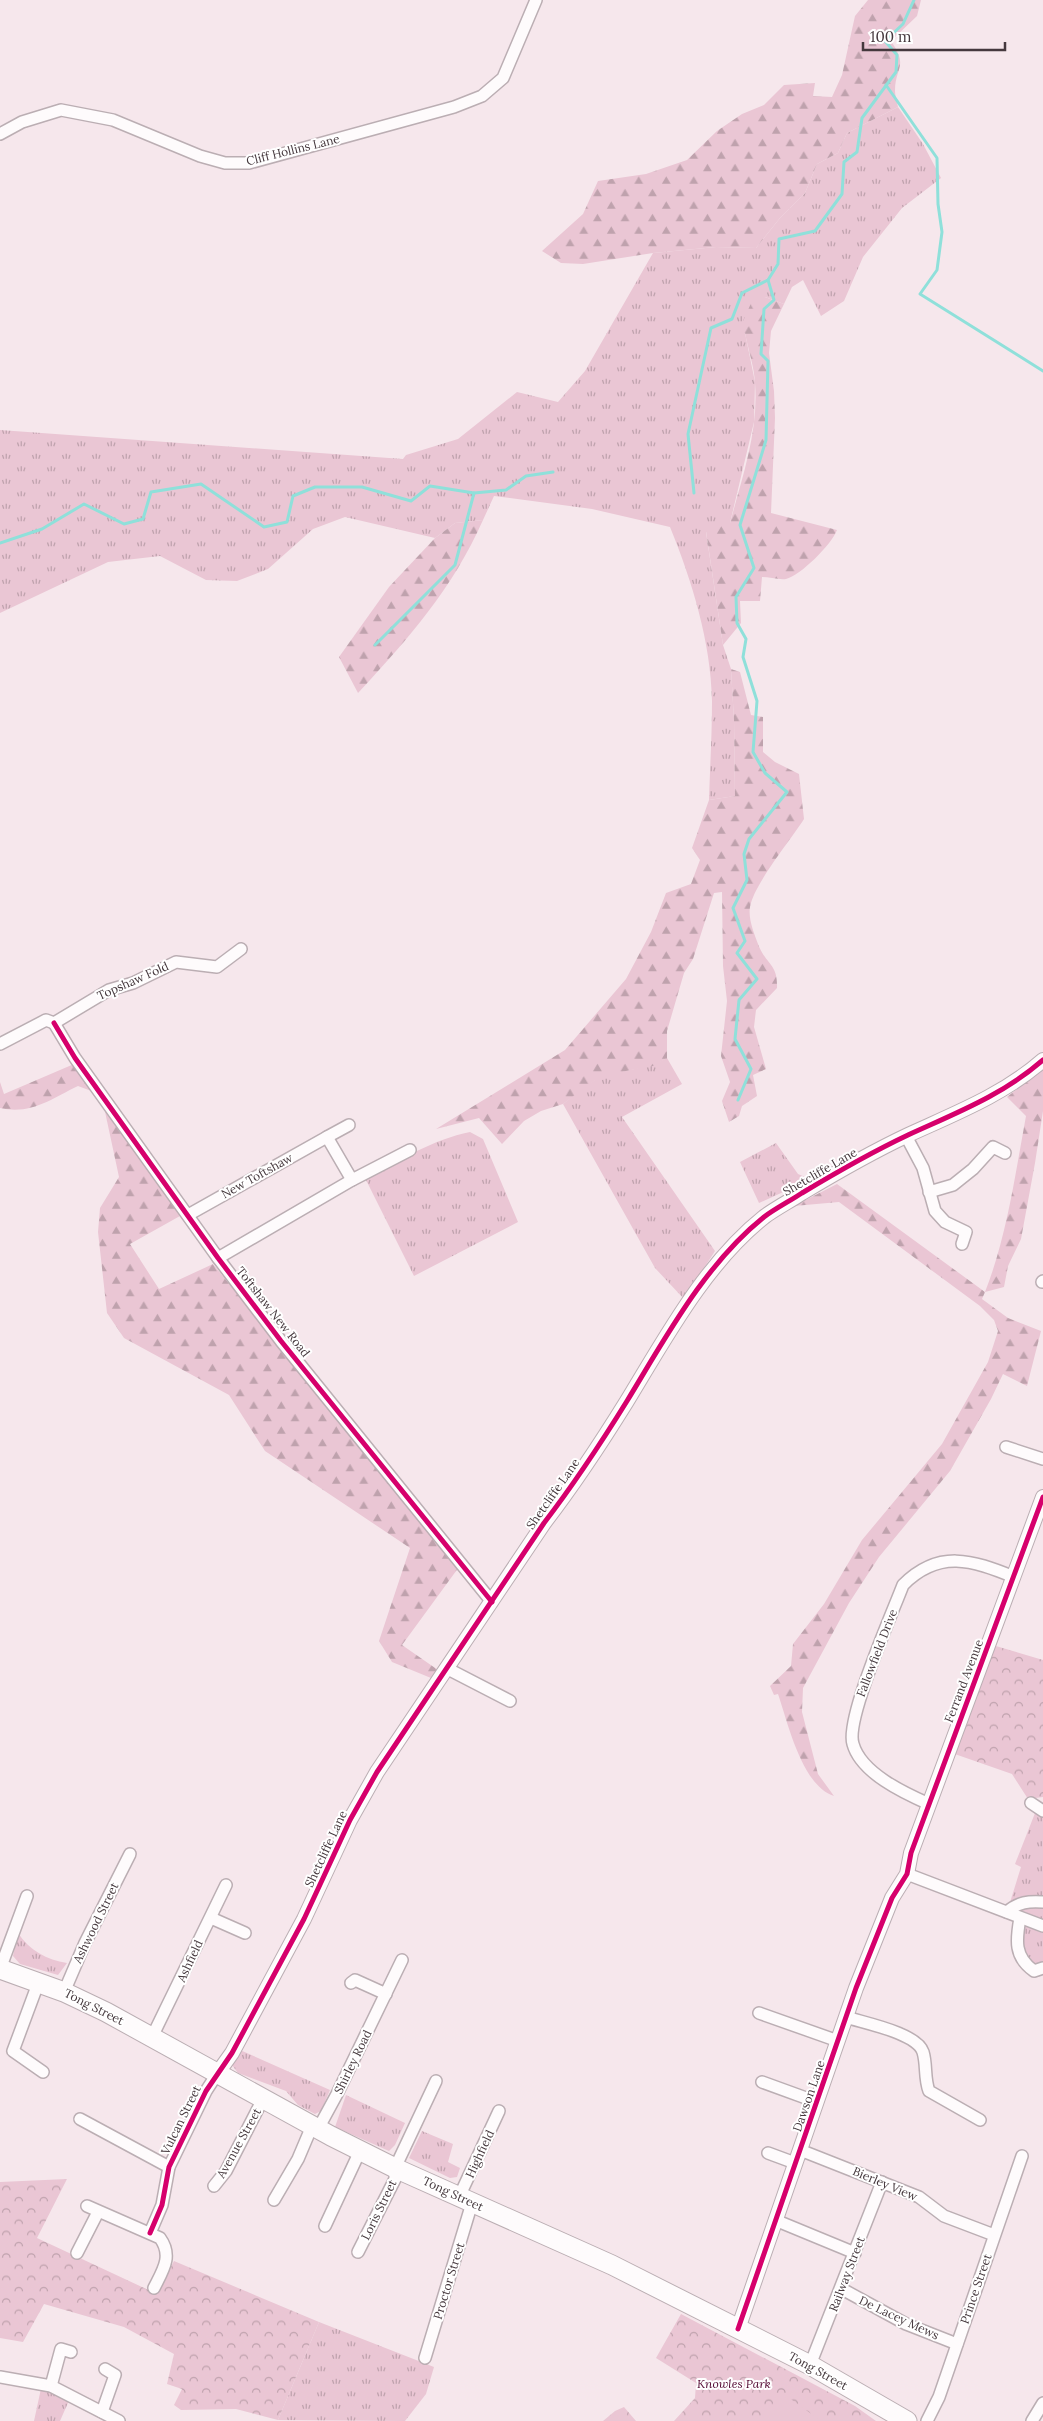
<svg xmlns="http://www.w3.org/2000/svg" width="1043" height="2421" font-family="Lora,serif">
	<defs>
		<pattern id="grass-tufts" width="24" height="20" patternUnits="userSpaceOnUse" patternTransform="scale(1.25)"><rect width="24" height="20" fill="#eac6d4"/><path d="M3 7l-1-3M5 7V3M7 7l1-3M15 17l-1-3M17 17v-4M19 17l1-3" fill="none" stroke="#bfa2ad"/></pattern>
		<pattern id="forest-firs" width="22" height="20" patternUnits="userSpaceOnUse" patternTransform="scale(1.25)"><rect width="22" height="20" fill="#eac6d4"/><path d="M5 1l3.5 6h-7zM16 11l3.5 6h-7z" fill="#bfa2ad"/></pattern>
		<pattern id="park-crowns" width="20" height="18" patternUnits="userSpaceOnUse" patternTransform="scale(1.25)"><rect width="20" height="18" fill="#eac6d4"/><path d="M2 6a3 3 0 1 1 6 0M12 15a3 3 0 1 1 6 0" fill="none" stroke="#bfa2ad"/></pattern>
	</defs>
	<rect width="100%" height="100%" fill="#f6e7ec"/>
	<g fill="url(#grass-tufts)">
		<path d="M898,107L923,144L941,178L902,208L863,257L844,301L821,316L803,280L792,287L784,304L765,297L745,333L755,382L754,422L730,523L706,532L723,645L731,669L734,720L735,796L709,800C710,767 712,734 712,701C711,642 692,581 670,527L592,509L494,496L483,520L455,523L435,538L345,517L313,529L268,569L237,581L206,580L160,556L108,562L0,613V430L403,459L406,455L458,439L517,392L558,402L585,371L653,253L716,247L756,248L780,218L805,193L817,164L838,153L847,133Z"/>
		<path d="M667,1058L682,1084L622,1117L715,1251L684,1299L655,1268L563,1104C573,1096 584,1086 595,1080C618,1070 645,1070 667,1058Z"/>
		<path d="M470,1132L483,1139L518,1222L414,1276L365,1178C398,1161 434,1139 470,1132Z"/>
		<polygon points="776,1143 798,1174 805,1177 805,1182 759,1203 740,1162"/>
		<polygon points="1037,1808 1043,1811 1043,1968 1023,1963 1020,1918 1007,1912 1021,1867 1015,1864"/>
		<path d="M18,1933C29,1950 47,1960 67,1963L58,1975L20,1964L13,1956Z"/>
		<polygon points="240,2050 330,2090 321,2111 315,2114 298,2105 286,2091 238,2073 232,2065"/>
		<polygon points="346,2095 405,2123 395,2145 389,2151 335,2127"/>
		<polygon points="422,2131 453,2144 448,2162 460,2168 457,2177 450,2178 409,2158"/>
		<polygon points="319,2322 434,2367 426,2394 405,2421 278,2420"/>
		<polygon points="42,2384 71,2396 60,2421 34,2421"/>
	</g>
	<g fill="url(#forest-firs)">
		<path d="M868,0H921L917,16L891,41C909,67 895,67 895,91C895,96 897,102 898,107L847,133L838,153L817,164L805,193L780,218L756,248L716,247L653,253L583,264L561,263L542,251L583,214L598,181L646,174L687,160L717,131L742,114L764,105L784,85L815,83L813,96L832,97L842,75L855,16Z"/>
		<path d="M765,297L784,304L771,331L769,353L774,391L775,418L771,513L837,530C832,544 800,576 786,579C779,580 769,577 762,577L760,601H740L741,623L723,645L706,531L716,520L730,523C742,478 759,430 755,383C754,366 748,349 745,333L740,328L752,301Z"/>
		<path d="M483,520C453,588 408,639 358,693L339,657L389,587L435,538L455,523Z"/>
		<path d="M731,669L740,672L751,715L763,717V752L775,762L799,774L804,819C790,841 754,884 750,907C748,919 754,933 758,944C766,965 778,963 777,988L756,1010L754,1027L766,1069L753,1075L757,1096L742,1106L739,1116L729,1122L722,1101L730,1082L721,1056L727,1001L723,966L722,892L714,893L693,959L684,973L667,1031V1058L653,1066L626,1071L594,1081L563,1104L541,1111L524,1121L502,1144L479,1118L436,1129L565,1050L626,979L651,932L666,893L691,884L700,860L692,848L709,800L735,796L734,720Z"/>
		<path d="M74,1064L94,1092L78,1086C51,1099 31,1115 0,1108V1082L4,1094Z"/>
		<path d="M1043,1068V1111L1035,1163L1021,1239L1008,1266L1004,1287L985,1292L982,1299L1008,1318L1041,1331L1027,1386L1003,1374L991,1399L950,1471L879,1557L849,1603L803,1688L802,1712L818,1774L834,1796C802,1786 788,1723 778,1694L774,1695L770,1686L791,1666L793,1644L824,1604L862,1540L942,1444L988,1362L998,1331L994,1320L980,1306L839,1202L794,1206L837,1184L985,1292C1007,1236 1015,1175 1026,1116L1007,1097Z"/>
		<polygon points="104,1107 180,1216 130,1244 159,1289 213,1264 459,1567 402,1645 438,1670 431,1678 392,1662 379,1641 410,1548 265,1451 229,1395 124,1338 107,1313 98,1232 100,1208 119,1177"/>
	</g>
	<g fill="url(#park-crowns)">
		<polygon points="989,1644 1043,1660 1043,1797 1028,1799 1012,1774 949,1752"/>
		<polygon points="67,2179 37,2238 157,2294 174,2261 319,2322 278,2420 236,2409 181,2410 174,2405 182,2389 167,2384 174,2354 124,2327 44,2304 23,2342 0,2338 0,2182"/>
		<polygon points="681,2314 855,2406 876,2421 674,2421 695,2398 696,2383 656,2358"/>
		<polygon points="624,2407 636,2421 603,2421 615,2411"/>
	</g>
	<polygon fill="#eac6d4" points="788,2397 821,2421 764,2421"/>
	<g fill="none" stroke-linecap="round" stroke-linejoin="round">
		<g stroke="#8fe0da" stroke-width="3">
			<polyline points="886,85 937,158 938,204 942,232 937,270 920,294 1043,371"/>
			<polyline points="694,493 688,434 711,328 732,319 742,293 768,280"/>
			<polyline points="0,543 42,529 84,504 124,524 143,519 151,492 201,484 264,527 287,522 293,496 315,487 362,487 411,501 430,486 474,493 506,490 526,476 553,472"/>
			<polyline points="375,645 455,565 474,493"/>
			<polyline points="738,1100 751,1069 735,1039 739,1000 757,979 737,953 745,941 733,908 747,880 744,854 749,839 787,792 765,773 753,752 757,701 743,657 746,639 737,623 736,597 754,568 740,525 766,440 768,361 761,354 764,309 774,300 768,280 778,264 779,239 815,231 842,194 844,162 857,152 862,118 896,72 897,55 885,41 903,24 914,0"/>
		</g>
		<g stroke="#bbaeb3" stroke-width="14">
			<g id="minor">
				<polyline points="0,134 22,122 61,110 113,120 200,156 225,163 249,163 454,107 482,96 503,78 536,0"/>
				<polyline points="54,1023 75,1058 218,1258 281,1341 492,1602"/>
				<polyline points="54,1023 109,990 133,983 176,962 217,967 241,949"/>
				<polyline points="0,1044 46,1020 54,1023"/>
				<polyline points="906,1136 923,1168 935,1211 945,1222 966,1232 962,1244"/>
				<polyline points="327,1137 349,1125"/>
				<polyline points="929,1192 953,1185 973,1169 993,1147 1005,1153"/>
				<polyline points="188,1215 327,1137 352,1180"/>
				<polyline points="218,1258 352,1180 410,1150"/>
				<polyline points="1042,1282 1043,1281"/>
				<polyline points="1006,1447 1043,1459"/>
				<polyline points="448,1669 510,1701"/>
				<polyline points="1031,1803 1043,1811"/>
				<path d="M929,1804C904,1793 861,1773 853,1744C845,1720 892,1614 903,1585C939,1549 972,1560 1014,1577"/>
				<polyline points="907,1874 1043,1926"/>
				<path d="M1007,1912C1018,1902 1029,1901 1043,1902"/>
				<polyline points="211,1918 245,1933"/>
				<path d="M1020,1918C1016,1940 1014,1957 1034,1971L1043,1968"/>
				<polyline points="0,1969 27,1896"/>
				<polyline points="39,1981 13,2051 43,2072"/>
				<polyline points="351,1983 355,1980 386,1994"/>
				<polyline points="64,1992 85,1943 130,1854"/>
				<polyline points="759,2013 838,2041"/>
				<path d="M846,2017C864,2023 917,2033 923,2052C927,2065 924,2078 929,2091L980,2120"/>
				<polyline points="152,2037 226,1885"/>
				<polyline points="762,2082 817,2102"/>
				<polyline points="80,2119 169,2167"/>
				<polyline points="318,2129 337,2094 402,1960"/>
				<polyline points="800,2150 919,2197 944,2216 994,2235"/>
				<polyline points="768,2153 795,2163"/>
				<polyline points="214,2186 226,2171 263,2099"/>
				<polyline points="459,2197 499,2111"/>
				<polyline points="274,2200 298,2159 312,2126"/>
				<path d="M87,2206L160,2238C173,2256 163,2270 154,2288"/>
				<polyline points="775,2220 855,2253"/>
				<polyline points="325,2226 360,2151"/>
				<polyline points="150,2233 162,2205 169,2167 206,2091 217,2074"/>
				<polyline points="358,2252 395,2179 395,2168 436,2081"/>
				<polyline points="77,2253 98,2212"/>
				<polyline points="842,2289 906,2324 957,2344"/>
				<polyline points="425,2358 472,2203"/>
				<polyline points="810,2365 882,2182"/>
				<polyline points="0,2377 51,2386 119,2421"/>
				<polyline points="51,2386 61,2349 71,2352"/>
				<polyline points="102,2412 115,2375 105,2369"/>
				<polyline points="927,2421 939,2397 1022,2156"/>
				<polyline points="1032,2421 1043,2403"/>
			</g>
		</g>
		<g stroke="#bbaeb3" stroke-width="16">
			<g id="tertiary">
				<path d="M217,2074L232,2053L304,1919L350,1820L377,1772L544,1523C574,1484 601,1443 627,1401C666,1337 705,1264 764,1217C776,1208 790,1201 802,1193C837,1172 872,1152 908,1135C956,1113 1003,1095 1043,1060"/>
				<polyline points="738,2329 856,1988 892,1898 907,1874 911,1853 1043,1497"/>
			</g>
		</g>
		<g stroke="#bbaeb3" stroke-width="21">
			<polyline id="trunk" points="0,1969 64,1992 106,2012 331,2136 395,2168 612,2265 810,2365 907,2421"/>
		</g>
		<use href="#minor" stroke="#fefbfc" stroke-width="11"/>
		<use href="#tertiary" stroke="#fefbfc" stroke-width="14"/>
		<use href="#trunk" stroke="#fefbfc" stroke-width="19"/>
		<g stroke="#fff" stroke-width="8">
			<g id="cycleway">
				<polyline points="54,1023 75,1058 218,1258 281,1341 492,1602"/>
				<path d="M150,2233L162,2205L169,2167L206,2091L232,2053L304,1919L350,1820L377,1772L544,1523C574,1484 601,1443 627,1401C666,1337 705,1264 764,1217C776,1208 790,1201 802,1193C837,1172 872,1152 908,1135C956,1113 1003,1095 1043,1060"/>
				<polyline points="738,2329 856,1988 892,1898 907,1874 911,1853 1043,1497"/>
			</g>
		</g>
		<use href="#cycleway" stroke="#d6006c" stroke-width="5"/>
	</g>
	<g text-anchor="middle" stroke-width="4" stroke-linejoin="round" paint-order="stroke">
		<g font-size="12" fill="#45383d" stroke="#fff">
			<text transform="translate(293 150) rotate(-14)" y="4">Cliff Hollins Lane</text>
			<text transform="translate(133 981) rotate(-24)" y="4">Topshaw Fold</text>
			<text transform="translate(820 1172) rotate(-30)" y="4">Shetcliffe Lane</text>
			<text transform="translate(257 1176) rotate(-29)" y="4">New Toftshaw</text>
			<text transform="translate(273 1312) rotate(52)" y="4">Toftshaw New Road</text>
			<text transform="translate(553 1494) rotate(-55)" y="4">Shetcliffe Lane</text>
			<text transform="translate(877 1653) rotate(-69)" y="4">Fallowfield Drive</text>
			<text transform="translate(964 1681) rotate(-69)" y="4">Ferrand Avenue</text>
			<text transform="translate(326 1849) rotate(-65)" y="4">Shetcliffe Lane</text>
			<text transform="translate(96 1923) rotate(-64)" y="4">Ashwood Street</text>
			<text transform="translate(190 1961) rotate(-65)" y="4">Ashfield</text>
			<text transform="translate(94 2007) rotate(27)" y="4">Tong Street</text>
			<text transform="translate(353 2062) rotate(-64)" y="4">Shirley Road</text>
			<text transform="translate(809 2096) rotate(-71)" y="4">Dawson Lane</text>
			<text transform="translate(181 2120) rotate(-64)" y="4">Vulcan Street</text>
			<text transform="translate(239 2143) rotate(-61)" y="4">Avenue Street</text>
			<text transform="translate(480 2154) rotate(-65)" y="4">Highfield</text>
			<text transform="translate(885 2184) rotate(23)" y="4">Bierley View</text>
			<text transform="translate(453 2194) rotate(25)" y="4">Tong Street</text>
			<text transform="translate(379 2210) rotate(-64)" y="4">Loris Street</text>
			<text transform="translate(847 2274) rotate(-69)" y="4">Railway Street</text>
			<text transform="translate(449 2281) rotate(-73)" y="4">Proctor Street</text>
			<text transform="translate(976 2289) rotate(-71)" y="4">Prince Street</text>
			<text transform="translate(899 2318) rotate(25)" y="4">De Lacey Mews</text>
			<text transform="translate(818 2371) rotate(29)" y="4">Tong Street</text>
		</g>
		<g font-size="12" font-style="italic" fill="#520630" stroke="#fff">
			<text x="734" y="2388">Knowles Park</text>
		</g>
	</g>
	<path d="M863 42v8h142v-8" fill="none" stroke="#45383d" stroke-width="2.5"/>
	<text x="870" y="42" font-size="15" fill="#45383d" stroke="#ffffff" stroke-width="4" paint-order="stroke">100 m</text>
</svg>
